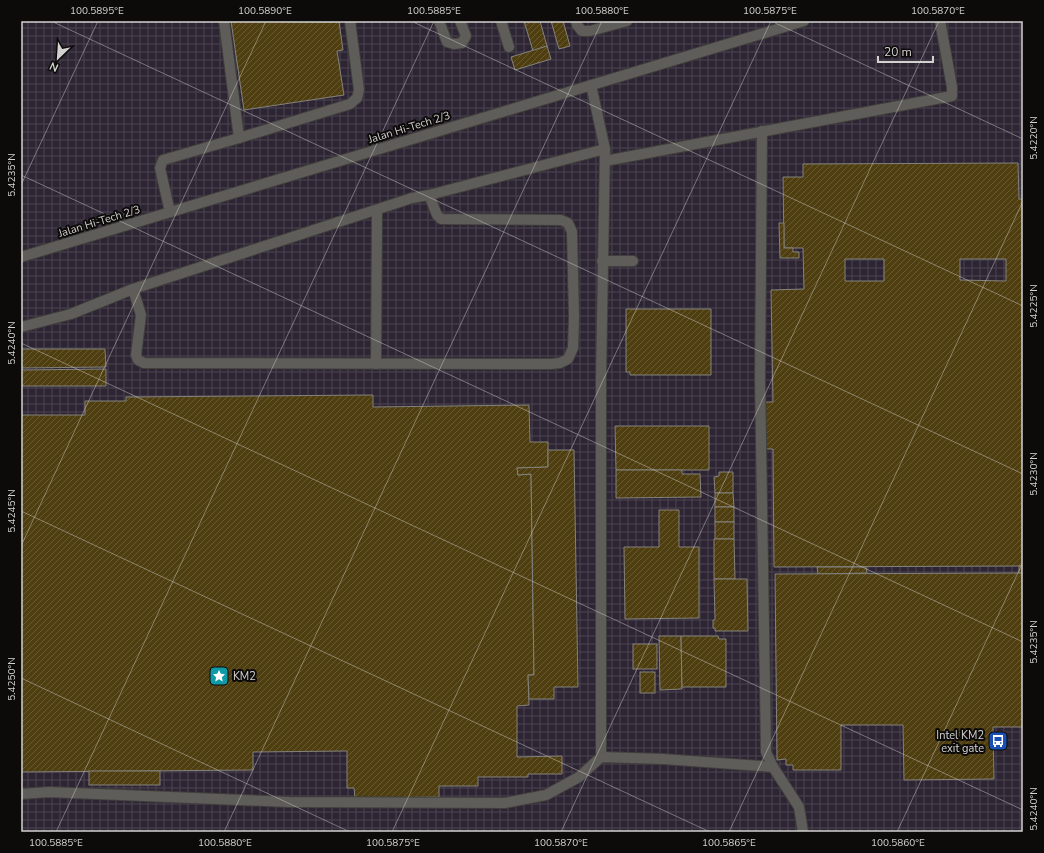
<svg xmlns="http://www.w3.org/2000/svg" width="1044" height="853" font-family="'Nunito Sans',sans-serif">
	<defs>
		<pattern id="industrial-grid" width="8" height="8" patternUnits="userSpaceOnUse"><rect width="8" height="8" fill="#2e2534"/><path d="M0 4h8M4 0v8" fill="none" stroke="#4b4450"/></pattern>
		<pattern id="building-hatch" width="6" height="6" patternUnits="userSpaceOnUse"><rect width="6" height="6" fill="#4f3f10"/><path d="M-1 1l2-2M0 6l6-6M5 7l2-2" fill="none" stroke="#675a32"/></pattern>
	</defs>
	<rect width="100%" height="100%" fill="#23221e"/>
	<rect fill="url(#industrial-grid)" x="21" y="21" width="1002" height="811"/>
	<g fill="url(#building-hatch)" stroke="#84827d" fill-rule="evenodd">
		<polygon points="231,21 339,22 343,50 337,51 344,95 244,110"/>
		<polygon points="524,21 540,21 547,46 533,51"/>
		<polygon points="551,21 563,21 570,46 559,49"/>
		<polygon points="547,46 551,59 515,70 511,57"/>
		<path d="M1018,163L1019,199H1023V566L774,567L773,449H766L765,402H773L771,290L804,289L803,248H784L783,177H803V164ZM845,259H884V281H845ZM960,259H1006V281L960,280Z"/>
		<polygon points="779,223 784,223 784,248 793,248 793,252 799,252 799,258 780,258"/>
		<polygon points="626,309 711,309 711,375 630,375 630,372 626,372"/>
		<polygon points="21,349 105,349 106,367 21,368"/>
		<polygon points="106,369 106,386 21,386 21,370"/>
		<polygon points="373,395 373,407 529,405 530,442 548,442 548,467 517,468 518,475 531,474 534,675 528,675 529,705 517,706 517,757 562,756 562,774 528,774 528,777 478,777 478,786 439,786 439,797 355,798 354,788 347,788 347,751 253,752 253,770 21,772 21,415 85,415 85,401 126,401 126,397"/>
		<polygon points="615,426 709,426 709,470 616,470"/>
		<polygon points="548,450 574,450 578,687 554,687 554,699 529,699 528,675 534,675 531,474 518,475 517,468 548,467"/>
		<polygon points="616,470 682,470 682,474 700,474 701,497 616,498"/>
		<polygon points="719,472 733,472 733,493 715,493 714,477 719,476"/>
		<polygon points="715,493 733,493 734,507 715,507"/>
		<rect x="715" y="507" width="19" height="15"/>
		<polygon points="659,510 679,510 679,547 699,547 699,618 625,619 624,547 659,547"/>
		<rect x="715" y="522" width="19" height="17"/>
		<polygon points="714,539 734,539 735,579 714,579"/>
		<rect x="1019" y="566" width="4" height="7"/>
		<polygon points="817,567 866,567 867,573 818,574"/>
		<polygon points="1019,573 1023,573 1023,727 993,727 994,779 904,780 903,725 841,725 841,770 793,770 793,765 786,765 786,759 777,760 775,574"/>
		<polygon points="714,579 747,579 748,631 715,631 715,628 713,628 713,620 715,620"/>
		<polygon points="659,636 681,636 682,689 660,690"/>
		<polygon points="681,636 718,636 719,639 726,639 726,687 682,687"/>
		<rect x="633" y="644" width="24" height="25"/>
		<rect x="640" y="672" width="15" height="21"/>
		<rect x="89" y="771" width="71" height="14"/>
	</g>
	<g fill="none" stroke-linecap="round" stroke-linejoin="round">
		<g stroke="#403f3c" stroke-width="12">
			<g id="service">
				<polyline points="224,21 239,138"/>
				<polyline points="439,21 447,42 454,44 462,43 466,36 460,21"/>
				<polyline points="501,21 509,47"/>
				<polyline points="576,21 577,25 582,31 590,31 627,21"/>
				<polyline points="591,85 605,149 601,379 601,757"/>
				<polyline points="762,131 760,379 766,752 773,767 799,807 803,832"/>
				<polyline points="605,161 952,96 952,87 940,21"/>
				<polyline points="170,212 160,168 163,160 239,138 350,104 357,98 359,90 350,21"/>
				<polyline points="602,261 633,261"/>
				<polyline points="133,289 141,315 136,355 138,360 144,363 551,364 560,363 568,359 573,348 574,317 572,232 568,223 561,220 441,219 437,215 429,195"/>
				<polyline points="21,327 71,314 133,289 412,198 429,195 605,149"/>
				<polyline points="376,364 377,210"/>
				<polyline points="21,794 49,792 289,802 505,803 546,795 579,777 601,757 663,759 773,767"/>
			</g>
		</g>
		<g stroke="#403f3c" stroke-width="12">
			<polyline id="minor" points="21,257 804,21"/>
		</g>
		<use href="#service" stroke="#5f5d59" stroke-width="10"/>
		<use href="#minor" stroke="#5f5d59" stroke-width="10"/>
	</g>
	<path fill="none" stroke="#d3d2d0" stroke-width="1" stroke-opacity="0.45" d="M51,21L1023,474M411,21L1023,306M771,21L1023,139M21,175L1023,642M21,185L98,21M21,343L1023,810M21,511L710,832M21,546L266,21M21,678L350,832M56,832L434,21M224,832L602,21M392,832L771,21M561,832L939,21M729,832L1023,201M897,832L1023,562"/>
	<defs>
		<g id="sight-square" transform="scale(1)"><rect x="-9" y="-9" width="18" height="18" rx="4" fill="#0f9aa8" stroke="#0c0b0a"/><path d="M0-6L1.8-2.2L6-1.7L2.9 1.2L3.7 5.4L0 3.3L-3.7 5.4L-2.9 1.2L-6-1.7L-1.8-2.2Z" fill="#fff"/></g>
		<g id="bus-square" transform="scale(1)"><rect x="-9" y="-9" width="18" height="18" rx="4" fill="#1a4fb4" stroke="#0c0b0a"/><path d="M-5-6H5V4H4V6H2V4H-2V6H-4V4H-5ZM-3.5-4V0h7V-4ZM-3.5 1.2v1.5H-2V1.2ZM2 1.2v1.5H3.5V1.2Z" fill="#fff"/></g>
	</defs>
	<g fill-rule="evenodd">
		<use href="#sight-square" x="219" y="676"/>
		<use href="#bus-square" x="998" y="741"/>
	</g>
	<g text-anchor="middle" stroke-width="4" stroke-linejoin="round" paint-order="stroke">
		<g font-size="11" fill="#d3d2d0" stroke="#0c0b0a">
			<text transform="translate(409 127) rotate(-17)" y="4">Jalan Hi-Tech 2/3</text>
			<text transform="translate(99 221) rotate(-17)" y="4">Jalan Hi-Tech 2/3</text>
		</g>
		<g font-size="11" fill="#d3d2d0" stroke="#0c0b0a" text-anchor="start">
			<text x="233" y="680">KM2</text>
			<text x="984" y="739" text-anchor="end">Intel KM2<tspan x="984" dy="13">exit gate</tspan></text>
		</g>
	</g>
	<rect width="1044" height="853" fill="none" stroke="#0c0b0a" stroke-width="44"/>
	<g transform="translate(58 58) rotate(205)" stroke="#0c0b0a" stroke-width="3" paint-order="stroke">
	<path d="M0-3L7 15L0 10L-7 15Z" fill="#d3d2d0"/>
	<text y="-6" font-size="11" font-weight="bold" text-anchor="middle" fill="#d3d2d0">N</text>
	</g>
	<path d="M878 56v6h55v-6" fill="none" stroke="#d3d2d0" stroke-width="2"/>
	<text x="884" y="56" font-size="12" fill="#d3d2d0" stroke="#0c0b0a" stroke-width="3" paint-order="stroke">20 m</text>
	<rect x="22" y="22" width="1000" height="809" fill="none" stroke="#d3d2d0" stroke-width="1.5"/>
	<g font-size="10" text-anchor="middle" fill="#d3d2d0">
		<text x="97" y="14">100.5895°E</text>
		<text x="265" y="14">100.5890°E</text>
		<text x="434" y="14">100.5885°E</text>
		<text x="602" y="14">100.5880°E</text>
		<text x="770" y="14">100.5875°E</text>
		<text x="938" y="14">100.5870°E</text>
		<text transform="translate(1033 138) rotate(-90)" y="4">5.4220°N</text>
		<text transform="translate(11 175) rotate(-90)" y="4">5.4235°N</text>
		<text transform="translate(1033 306) rotate(-90)" y="4">5.4225°N</text>
		<text transform="translate(11 343) rotate(-90)" y="4">5.4240°N</text>
		<text transform="translate(1033 474) rotate(-90)" y="4">5.4230°N</text>
		<text transform="translate(11 511) rotate(-90)" y="4">5.4245°N</text>
		<text transform="translate(1033 642) rotate(-90)" y="4">5.4235°N</text>
		<text transform="translate(11 679) rotate(-90)" y="4">5.4250°N</text>
		<text transform="translate(1033 809) rotate(-90)" y="4">5.4240°N</text>
		<text x="56" y="846">100.5885°E</text>
		<text x="225" y="846">100.5880°E</text>
		<text x="393" y="846">100.5875°E</text>
		<text x="561" y="846">100.5870°E</text>
		<text x="729" y="846">100.5865°E</text>
		<text x="898" y="846">100.5860°E</text>
	</g>
</svg>
